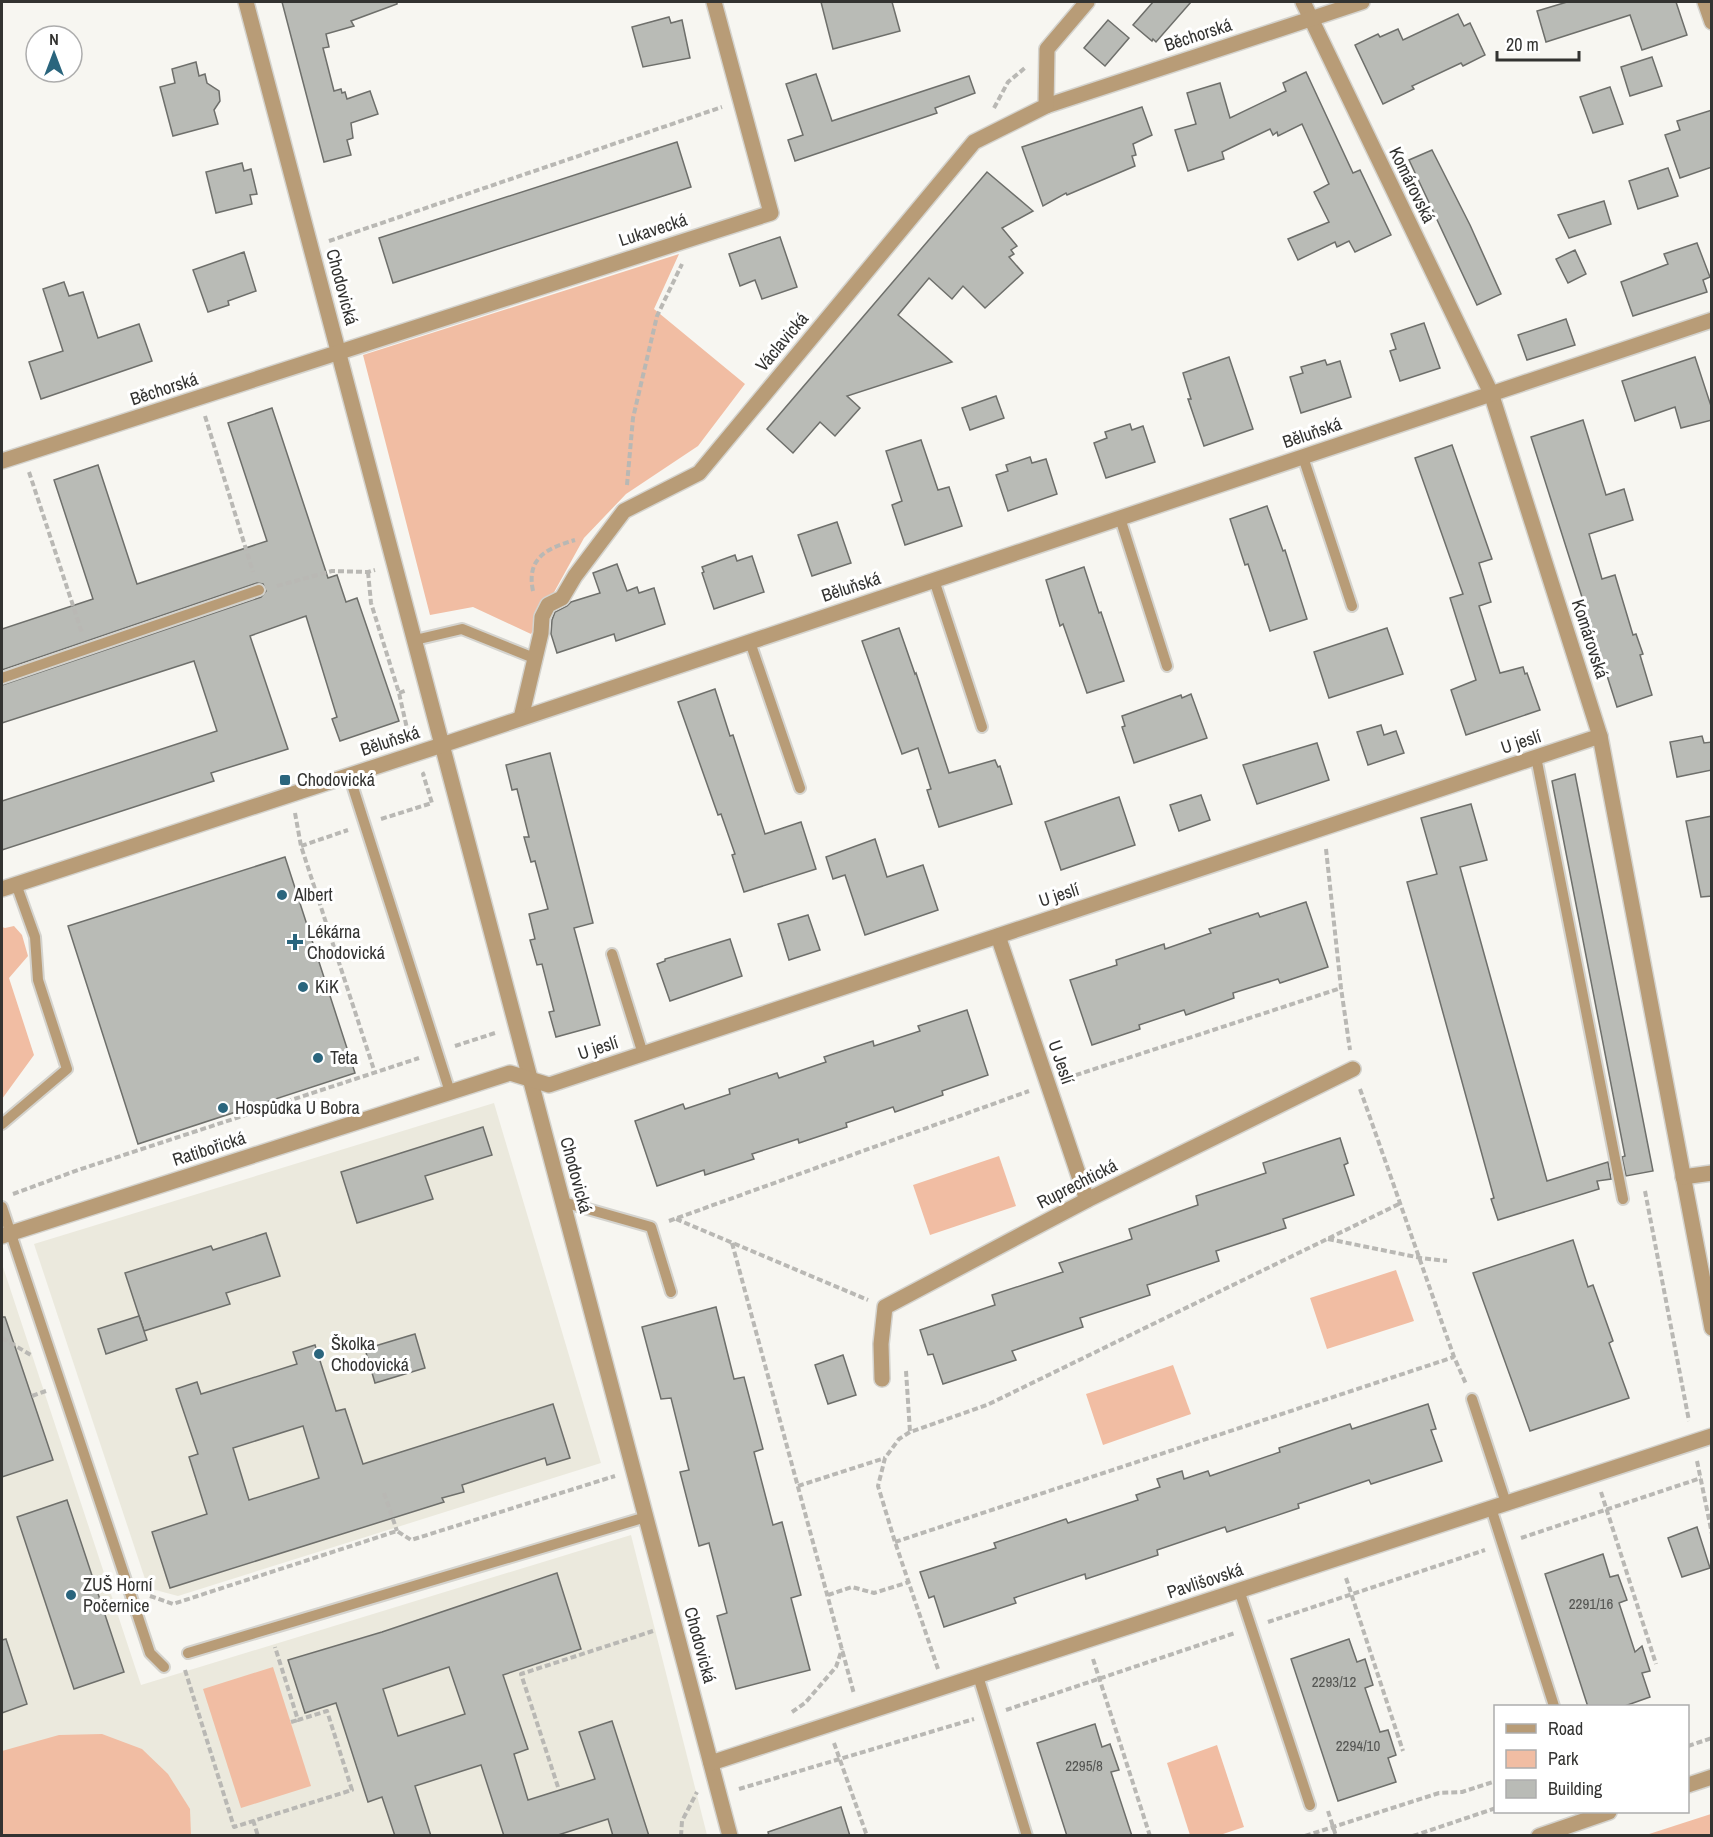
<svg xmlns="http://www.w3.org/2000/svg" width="1713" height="1837" font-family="'Archivo Narrow',sans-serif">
	<rect width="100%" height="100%" fill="#f7f6f1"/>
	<g fill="#ebe9dd">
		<polygon points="494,1103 601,1463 178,1596 148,1588 34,1244"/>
		<polygon points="2,1264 141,1685 631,1535 707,1835 2,1835"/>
	</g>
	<g fill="#f1bda3">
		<polygon points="679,254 654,309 745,384 698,446 626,494 584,538 531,634 473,607 430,615 363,355"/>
		<polygon points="14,926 22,935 28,956 9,978 34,1055 2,1099 2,927 5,928"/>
		<polygon points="999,1156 1016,1206 930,1235 913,1185"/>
		<polygon points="1396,1270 1414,1321 1327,1349 1310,1298"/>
		<polygon points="1173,1365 1191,1414 1103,1445 1086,1394"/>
		<polygon points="273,1667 311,1786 241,1808 203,1689"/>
		<polygon points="102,1734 142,1749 168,1774 190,1809 191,1835 2,1835 2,1751 59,1735"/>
		<polygon points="1217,1745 1244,1827 1220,1835 1190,1835 1167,1763"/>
		<polygon points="1711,1814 1711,1835 1646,1835"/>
	</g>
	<g fill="#b9bbb6" stroke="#6e6f6b" stroke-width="1.5" fill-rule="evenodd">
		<polygon points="282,2 397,2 397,4 351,21 354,26 326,34 329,47 323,48 334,91 341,89 342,93 345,92 347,99 370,91 378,114 351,123 353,138 347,140 351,155 324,162"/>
		<polygon points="821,2 892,2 900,31 833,49"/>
		<polygon points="1153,2 1191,2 1156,42 1153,39 1152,41 1133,25"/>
		<polygon points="1567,2 1676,2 1687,35 1642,50 1630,15 1546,42 1537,11"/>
		<polygon points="1458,14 1464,26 1470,23 1485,55 1463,66 1461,63 1412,86 1414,89 1383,104 1355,45 1378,34 1380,37 1398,29 1403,40"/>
		<polygon points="669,17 671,23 682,20 690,58 643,67 632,27"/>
		<polygon points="1108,20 1129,38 1105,66 1084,48"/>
		<polygon points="1652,57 1662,86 1630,96 1621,67"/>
		<polygon points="196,62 199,76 205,74 207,83 219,91 220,101 214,110 218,124 173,136 160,87 175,83 172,69"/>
		<polygon points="1306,72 1353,173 1360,170 1391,235 1355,252 1349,241 1337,247 1335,242 1298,260 1288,239 1329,222 1314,192 1329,184 1302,124 1278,136 1277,132 1273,135 1270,129 1222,152 1224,159 1188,171 1175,130 1196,124 1187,93 1220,83 1230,118 1286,91 1283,83"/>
		<polygon points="816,74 832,121 969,76 975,93 935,108 937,113 795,161 788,140 803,135 786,84"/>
		<polygon points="1610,87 1623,124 1593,133 1580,97"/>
		<polygon points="1142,107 1152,135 1133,144 1136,155 1132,156 1135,166 1067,195 1066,193 1043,206 1022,147"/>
		<polygon points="1712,110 1712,167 1680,178 1665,135 1680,130 1677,121"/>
		<polygon points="677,142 691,187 393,283 379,238"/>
		<polygon points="1432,150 1470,225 1501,294 1477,305 1409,160"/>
		<polygon points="242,163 244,171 251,169 257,194 250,195 252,204 216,213 206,172"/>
		<polygon points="1668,168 1678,196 1638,209 1629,181"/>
		<polygon points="987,172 1033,211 1002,228 1017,246 1011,250 1014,254 1009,257 1023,273 985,308 963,286 952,299 929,278 898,315 952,362 847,396 860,408 835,436 820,422 793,453 767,429"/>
		<polygon points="1604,201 1611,224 1569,238 1558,215"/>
		<polygon points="780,237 797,287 762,299 755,280 740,286 729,254"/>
		<polygon points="1697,243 1710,277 1703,280 1707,292 1633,316 1621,282 1668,264 1664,254"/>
		<polygon points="1575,250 1586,274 1568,283 1556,259"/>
		<polygon points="244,252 256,291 228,301 229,305 208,312 193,270"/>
		<polygon points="64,282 69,296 83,292 98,338 139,324 152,361 41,399 29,362 63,351 43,289"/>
		<polygon points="1566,319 1575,345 1527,360 1518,335"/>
		<polygon points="1424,323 1440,368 1400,381 1390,351 1396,349 1391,334"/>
		<polygon points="1229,357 1253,429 1204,446 1188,399 1191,399 1183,373"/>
		<polygon points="1695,357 1712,409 1712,420 1681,428 1675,407 1635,421 1622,381"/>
		<polygon points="1325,360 1327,365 1340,361 1351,397 1301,413 1290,377 1303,373 1301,367"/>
		<polygon points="996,396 1004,418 970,430 962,408"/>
		<polygon points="272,408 328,578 337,575 346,602 357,598 399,721 340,741 332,719 337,717 306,616 250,636 288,749 211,773 214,781 2,850 2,801 217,731 194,661 2,723 2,685 261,597 266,591 263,584 257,583 2,670 2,629 93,599 54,480 98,465 137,584 267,541 228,423"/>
		<polygon points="1583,420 1606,495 1624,489 1633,520 1589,534 1602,579 1615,575 1633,635 1636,634 1643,654 1640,655 1652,695 1617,707 1531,437"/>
		<polygon points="1130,424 1132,430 1143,426 1155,462 1106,478 1094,443 1107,438 1105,432"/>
		<polygon points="921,440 938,490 949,487 962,526 905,545 892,505 902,501 886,451"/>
		<polygon points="1452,445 1492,559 1479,563 1491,602 1479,606 1500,673 1523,667 1525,674 1527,673 1540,710 1466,735 1451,690 1476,680 1450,598 1463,594 1415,458"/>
		<polygon points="1030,457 1032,463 1046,459 1057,494 1008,511 996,475 1008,471 1006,465"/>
		<polygon points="1267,506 1283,551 1285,550 1307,619 1270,631 1248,564 1245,565 1230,519"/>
		<polygon points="837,522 851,563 812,576 798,535"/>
		<polygon points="735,555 737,561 752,556 764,592 714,609 702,573 704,572 702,567"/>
		<polygon points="617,564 627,591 637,587 639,593 654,588 665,624 616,641 614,634 557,653 551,634 552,620 555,612 567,606 571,602 600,593 593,573"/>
		<polygon points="1084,567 1099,613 1101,612 1124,681 1087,693 1063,624 1060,626 1046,580"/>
		<polygon points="899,628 915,674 916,673 949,773 995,760 998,767 1000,766 1012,804 939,827 927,790 931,789 918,748 902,754 862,641"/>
		<polygon points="1387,628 1403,674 1329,698 1314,652"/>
		<polygon points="715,689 730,736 733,735 765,834 801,822 816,869 744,892 732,855 735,854 721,814 718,815 678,702"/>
		<polygon points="1191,694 1207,738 1134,763 1122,727 1125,726 1122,716 1181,695 1182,698"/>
		<polygon points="1381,725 1384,735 1396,731 1404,753 1368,765 1357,732"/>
		<polygon points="1702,736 1704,743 1712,742 1712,770 1677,777 1670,742"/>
		<polygon points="1317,743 1329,780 1257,804 1243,765"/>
		<polygon points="550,753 593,923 574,928 600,1025 556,1037 549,1012 554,1011 542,964 537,965 530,940 535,939 529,914 548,909 535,861 531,862 524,837 529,837 517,789 512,790 506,765"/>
		<polygon points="1575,774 1653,1171 1626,1176 1622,1157 1625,1156 1552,781"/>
		<polygon points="1201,795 1210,820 1179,831 1170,805"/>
		<polygon points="1119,797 1135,845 1061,870 1045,822"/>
		<polygon points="1471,804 1487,860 1460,867 1547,1181 1608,1162 1611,1179 1597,1181 1599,1189 1498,1220 1491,1199 1494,1198 1407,882 1437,874 1421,818"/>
		<polygon points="1712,816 1712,896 1701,897 1686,821"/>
		<polygon points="875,839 887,877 923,865 938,910 865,935 845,875 833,879 826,857"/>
		<polygon points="285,857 355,1073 138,1144 68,926"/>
		<polygon points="1306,902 1328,967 1280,983 1278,979 1233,993 1234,998 1186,1015 1184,1010 1139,1025 1140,1029 1092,1045 1070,980 1117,965 1116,960 1164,944 1165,949 1211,933 1209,929 1258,913 1260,917"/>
		<polygon points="808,915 820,950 789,960 778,924"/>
		<polygon points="730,939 742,976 670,1001 657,964 665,961 665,959"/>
		<polygon points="967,1010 988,1075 942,1091 943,1095 895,1112 893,1107 846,1123 847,1127 799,1143 798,1139 752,1154 754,1159 705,1175 704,1170 657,1186 635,1121 683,1104 685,1109 730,1094 729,1089 777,1073 779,1078 826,1062 824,1057 873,1041 874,1046 920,1031 918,1026"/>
		<polygon points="483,1127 492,1155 425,1176 433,1199 357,1223 341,1172"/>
		<polygon points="1340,1138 1348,1163 1344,1165 1354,1195 1283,1219 1286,1228 1216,1251 1219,1261 1147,1285 1150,1295 1080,1318 1083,1327 1012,1351 1016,1360 943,1384 933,1354 928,1355 920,1330 995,1305 992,1295 1063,1272 1059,1263 1132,1239 1129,1229 1198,1205 1196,1196 1266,1173 1263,1163"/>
		<polygon points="266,1233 280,1276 226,1293 230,1304 144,1331 125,1273 211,1246 213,1250"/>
		<polygon points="1573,1240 1588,1287 1593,1285 1613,1341 1609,1343 1629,1398 1530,1431 1473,1273"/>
		<polygon points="716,1307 734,1379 744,1377 763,1449 754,1452 773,1525 782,1522 801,1595 791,1598 810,1670 736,1689 717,1616 727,1613 709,1543 699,1546 680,1472 689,1470 671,1398 661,1399 642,1327"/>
		<polygon points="139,1316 147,1340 106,1354 98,1329"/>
		<polygon points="2,1317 5,1317 53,1460 2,1477"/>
		<polygon points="415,1334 425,1368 375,1383 365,1349"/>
		<path d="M315,1345L336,1411L345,1409L363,1464L553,1404L570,1458L547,1465L545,1458L462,1485L464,1492L442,1498L444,1502L170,1588L152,1532L207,1514L189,1457L198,1454L176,1389L197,1382L201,1394L297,1364L293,1352ZM303,1426L319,1478L249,1500L233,1448Z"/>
		<polygon points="843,1355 856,1395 828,1404 815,1365"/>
		<polygon points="1428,1404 1436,1429 1431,1430 1442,1461 1371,1484 1369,1480 1298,1504 1299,1508 1227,1532 1225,1527 1157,1550 1158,1555 1086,1579 1085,1574 1014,1598 1016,1603 944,1627 934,1596 929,1598 920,1572 996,1548 994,1543 1066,1519 1068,1523 1138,1500 1136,1495 1160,1487 1157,1479 1182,1471 1184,1479 1208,1471 1210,1476 1280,1452 1279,1448 1350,1424 1352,1429"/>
		<polygon points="67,1500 124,1672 74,1689 17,1517"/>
		<polygon points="1697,1527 1710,1568 1682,1577 1668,1538"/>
		<polygon points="1603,1554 1610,1577 1618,1575 1627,1600 1619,1603 1635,1652 1642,1646 1650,1671 1642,1673 1650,1697 1622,1707 1588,1707 1545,1574"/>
		<path d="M557,1573L581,1649L503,1675L528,1749L514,1754L528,1800L595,1779L579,1732L612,1721L649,1836H613L608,1819L555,1836H504L481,1765L415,1786L431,1836H395L382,1797L368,1802L336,1703L305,1713L288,1660L382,1632ZM449,1667L465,1714L398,1736L383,1689Z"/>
		<polygon points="6,1639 27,1704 2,1713 2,1640"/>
		<polygon points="1349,1639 1357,1662 1365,1659 1373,1685 1365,1688 1380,1732 1388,1730 1396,1755 1388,1758 1396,1782 1338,1801 1291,1659"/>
		<polygon points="1095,1724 1102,1747 1110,1744 1119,1770 1111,1772 1132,1836 1067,1836 1037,1743"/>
		<polygon points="841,1807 850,1836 769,1836 768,1832"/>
	</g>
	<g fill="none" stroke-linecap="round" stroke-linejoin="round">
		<g stroke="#d4d3ce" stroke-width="14">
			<g id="lane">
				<polyline points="1303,457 1352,606"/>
				<polyline points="1120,518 1167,666"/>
				<polyline points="934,580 982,727"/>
				<polyline points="415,640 462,629 534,658"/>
				<polyline points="750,642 800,788"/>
				<polyline points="2,678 259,590"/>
				<polyline points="1536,757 1623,1199"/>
				<polyline points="349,775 450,1092"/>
				<polyline points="612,954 643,1054"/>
				<polyline points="2,1124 67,1069 38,980 35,937 16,884"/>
				<polyline points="563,1202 651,1227 671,1292"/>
				<polyline points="2,1207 150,1653 164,1667"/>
				<polyline points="1472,1399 1506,1503"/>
				<polyline points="1491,1508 1554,1706"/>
				<polyline points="1239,1590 1310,1805"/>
				<polyline points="188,1653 646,1517"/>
				<polyline points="978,1676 1027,1836"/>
			</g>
		</g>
		<g stroke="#d4d3ce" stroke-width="18">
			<g id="street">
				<polyline points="246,2 730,1836"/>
				<polyline points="1303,2 1491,393 1600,736 1712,1328"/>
				<polyline points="1705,2 1712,22"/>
				<polyline points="1046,106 1362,2"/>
				<polyline points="2,461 771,213 714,2"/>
				<polyline points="521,718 541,633 542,617 548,605 562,598 575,576 624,511 699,473 974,142 1046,106 1047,49 1087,2"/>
				<polyline points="2,889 442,745 1712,320"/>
				<polyline points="998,936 1087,1200"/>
				<polyline points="1683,1177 1712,1173"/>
				<polyline points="2,1236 510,1073 549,1085 1600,736"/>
				<polyline points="882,1379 881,1344 885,1307 1087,1200 1353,1069"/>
				<polyline points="711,1763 1712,1436"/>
				<polyline points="1688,1785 1712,1777"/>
				<polyline points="1539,1836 1609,1812"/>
			</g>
		</g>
		<g stroke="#b9b8b4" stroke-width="4" stroke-dasharray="6 3" stroke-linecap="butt">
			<polyline points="994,108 1008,82 1026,67"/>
			<polyline points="329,241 722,107"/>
			<polyline points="205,416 253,572"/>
			<polyline points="29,472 82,633"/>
			<polyline points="627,485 633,418 657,316 682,264"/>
			<polyline points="368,572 371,603 399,693 408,733"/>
			<polyline points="277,586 332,571 368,572 375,570"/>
			<path d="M533,591C526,558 547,548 575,540"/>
			<polyline points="399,693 407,690"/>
			<polyline points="295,813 301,846 375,1073"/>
			<polyline points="381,819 432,803 423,774 425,773"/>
			<polyline points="301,846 348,830"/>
			<polyline points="1326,849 1341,988 1350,1050"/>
			<polyline points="455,1046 495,1033"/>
			<polyline points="1067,1078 1341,988"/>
			<polyline points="1360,1089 1454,1357 1466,1384"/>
			<polyline points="1645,1191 1689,1421"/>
			<polyline points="13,1194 78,1170 419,1058"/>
			<polyline points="676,1219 868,1300"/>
			<polyline points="669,1221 1029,1091"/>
			<polyline points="1328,1239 1421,1258 1447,1261"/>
			<polyline points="732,1243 854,1694"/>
			<polyline points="2,1338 31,1355"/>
			<polyline points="906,1371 910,1432"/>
			<polyline points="32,1396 46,1391"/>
			<polyline points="1697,1461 1712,1534"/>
			<polyline points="798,1486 885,1458"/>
			<polyline points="1601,1492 1656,1664"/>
			<polyline points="384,1493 397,1531"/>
			<polyline points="1521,1538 1701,1478"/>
			<polyline points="895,1542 1454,1357"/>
			<polyline points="1346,1578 1403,1751"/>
			<polyline points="828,1595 852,1587 874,1593 909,1582"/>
			<polyline points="150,1596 173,1604 397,1531 411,1540 615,1476"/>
			<polyline points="1268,1622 1485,1550"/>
			<polyline points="1093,1659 1150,1836"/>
			<polyline points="938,1669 895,1542 878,1486 885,1458 899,1439 910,1432 987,1405 1401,1203"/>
			<polyline points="185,1670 234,1827 352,1790 327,1711 298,1720 275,1647"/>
			<polyline points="1006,1710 1235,1633"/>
			<polyline points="792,1712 805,1703 836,1667 842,1649"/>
			<polyline points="291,1722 298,1720"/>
			<polyline points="834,1743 867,1836"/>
			<polyline points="1688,1746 1712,1738"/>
			<polyline points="558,1787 521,1674 653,1631"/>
			<polyline points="739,1789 974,1719"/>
			<polyline points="1328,1811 1336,1836"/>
			<polyline points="253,1820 258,1836"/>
			<polyline points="681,1836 682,1821 697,1792"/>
			<polyline points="1305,1836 1439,1793 1462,1792 1496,1781"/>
			<polyline points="1413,1836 1496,1808"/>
		</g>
		<use href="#lane" stroke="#b89c77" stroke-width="10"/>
		<use href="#street" stroke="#b89c77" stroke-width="15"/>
	</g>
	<g fill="#2a657d" stroke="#fff" stroke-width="2">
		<rect x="279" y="774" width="12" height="12" rx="3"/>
		<circle cx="282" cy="895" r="6"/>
		<path d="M292 933h6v6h6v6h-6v6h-6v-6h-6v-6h6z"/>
		<circle cx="303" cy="987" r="6"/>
		<circle cx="318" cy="1058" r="6"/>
		<circle cx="223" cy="1108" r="6"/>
		<circle cx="319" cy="1354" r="6"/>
		<circle cx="71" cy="1595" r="6"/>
	</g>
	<g text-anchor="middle" stroke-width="6" stroke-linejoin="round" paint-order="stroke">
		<g font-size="15" fill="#545552">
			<text x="1591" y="1609">2291/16</text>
			<text x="1334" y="1687">2293/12</text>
			<text x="1358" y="1751">2294/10</text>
			<text x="1084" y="1771">2295/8</text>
		</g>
		<g font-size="18" fill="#333331" stroke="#fff">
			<text transform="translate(1198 35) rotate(-18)" y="6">Běchorská</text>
			<text transform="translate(1412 185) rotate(64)" y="6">Komárovská</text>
			<text transform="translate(653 230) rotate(-18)" y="6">Lukavecká</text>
			<text transform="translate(342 287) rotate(75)" y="6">Chodovická</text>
			<text transform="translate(782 342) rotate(-50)" y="6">Václavická</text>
			<text transform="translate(164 389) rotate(-18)" y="6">Běchorská</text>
			<text transform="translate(1312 433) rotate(-19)" y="6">Běluňská</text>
			<text transform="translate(851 587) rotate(-18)" y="6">Běluňská</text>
			<text transform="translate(1590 639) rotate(72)" y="6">Komárovská</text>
			<text transform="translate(390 741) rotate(-18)" y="6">Běluňská</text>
			<text transform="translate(1521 742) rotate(-18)" y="6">U jeslí</text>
			<text transform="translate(1059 895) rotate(-18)" y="6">U jeslí</text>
			<text transform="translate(598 1048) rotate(-18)" y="6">U jeslí</text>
			<text transform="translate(1061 1062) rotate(71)" y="6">U Jeslí</text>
			<text transform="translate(209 1149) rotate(-18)" y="6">Ratibořická</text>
			<text transform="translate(576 1175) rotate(75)" y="6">Chodovická</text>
			<text transform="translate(1077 1184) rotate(-27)" y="6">Ruprechtická</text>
			<text transform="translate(1205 1581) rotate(-18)" y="6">Pavlišovská</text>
			<text transform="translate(700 1645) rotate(75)" y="6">Chodovická</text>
		</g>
		<g font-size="18" fill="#333331" stroke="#fff" text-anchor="start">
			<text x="297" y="786">Chodovická</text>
			<text x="294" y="901">Albert</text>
			<text x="307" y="938">Lékárna<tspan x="307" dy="21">Chodovická</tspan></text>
			<text x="315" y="993">KiK</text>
			<text x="330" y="1064">Teta</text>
			<text x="235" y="1114">Hospůdka U Bobra</text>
			<text x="331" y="1350">Školka<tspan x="331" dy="21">Chodovická</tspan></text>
			<text x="83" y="1591">ZUŠ Horní<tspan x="83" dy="21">Počernice</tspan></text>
		</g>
	</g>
	<rect width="1713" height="1837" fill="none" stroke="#333331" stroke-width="6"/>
	<rect x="1494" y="1705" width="195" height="108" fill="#ffffff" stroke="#adadad" stroke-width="1.5"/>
	<rect x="1506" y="1724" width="30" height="9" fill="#b89c77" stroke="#adadad" stroke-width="1.5"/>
	<text x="1548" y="1735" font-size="18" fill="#333331">Road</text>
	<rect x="1506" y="1750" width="30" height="18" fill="#f1bda3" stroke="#adadad" stroke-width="1.5"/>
	<text x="1548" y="1765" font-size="18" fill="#333331">Park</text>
	<rect x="1506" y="1780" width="30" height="18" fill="#b9bbb6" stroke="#adadad" stroke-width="1.5"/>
	<text x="1548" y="1795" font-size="18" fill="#333331">Building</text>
	<g transform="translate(54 54)"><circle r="28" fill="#ffffff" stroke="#adadad" stroke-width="1.5"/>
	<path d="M0-4.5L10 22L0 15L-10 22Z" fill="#2a657d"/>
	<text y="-9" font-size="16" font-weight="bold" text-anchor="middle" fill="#333331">N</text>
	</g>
	<path d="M1497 51v9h82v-9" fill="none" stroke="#333331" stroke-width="3"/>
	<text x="1506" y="51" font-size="18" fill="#333331" stroke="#ffffff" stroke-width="4.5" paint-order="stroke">20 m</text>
</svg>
